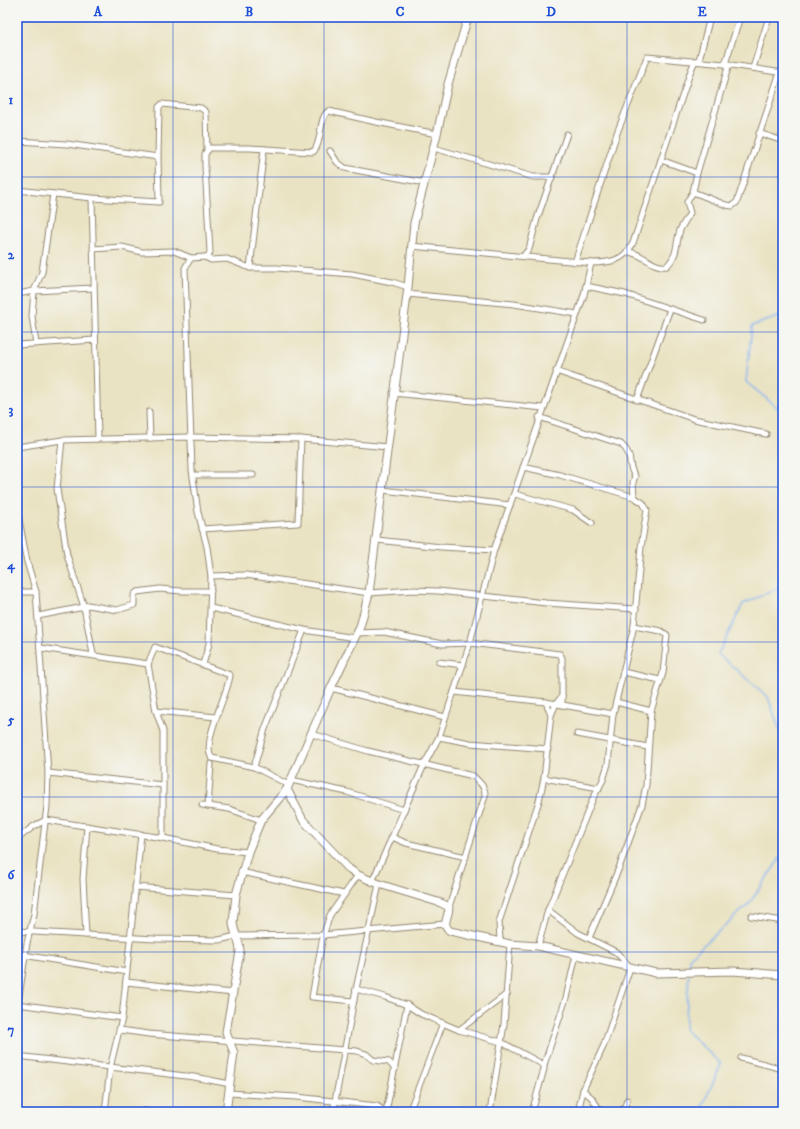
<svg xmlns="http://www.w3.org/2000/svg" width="800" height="1129" font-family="'IM FELL DW Pica',serif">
	<rect width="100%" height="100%" fill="#f6f6f2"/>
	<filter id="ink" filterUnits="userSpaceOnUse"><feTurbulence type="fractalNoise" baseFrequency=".025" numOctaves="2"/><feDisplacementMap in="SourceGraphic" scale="8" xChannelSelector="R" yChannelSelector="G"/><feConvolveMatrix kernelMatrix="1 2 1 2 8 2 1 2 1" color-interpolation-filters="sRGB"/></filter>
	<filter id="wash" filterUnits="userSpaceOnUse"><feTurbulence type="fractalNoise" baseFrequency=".012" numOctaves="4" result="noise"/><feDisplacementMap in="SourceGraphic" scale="16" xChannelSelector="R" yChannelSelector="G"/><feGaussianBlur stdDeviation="0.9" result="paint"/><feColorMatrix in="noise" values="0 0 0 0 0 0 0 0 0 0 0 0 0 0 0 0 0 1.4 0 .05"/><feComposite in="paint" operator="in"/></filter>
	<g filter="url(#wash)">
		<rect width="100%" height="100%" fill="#eae3c3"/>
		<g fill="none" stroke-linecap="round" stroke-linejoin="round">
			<g stroke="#86b5f1" stroke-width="1.5">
				<polyline points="783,315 752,326 746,382 783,412"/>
				<polyline points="783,586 743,604 718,654 768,697 783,739"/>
				<polyline points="689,969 689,958 749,904 783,854"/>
				<polyline points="689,975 685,1030 721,1064 700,1112"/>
			</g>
		</g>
	</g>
	<g filter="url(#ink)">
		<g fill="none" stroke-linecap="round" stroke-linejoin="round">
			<g stroke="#928670" stroke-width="7">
				<g id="street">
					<polyline points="781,17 783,18"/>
					<polyline points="725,64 740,17"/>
					<polyline points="753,68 769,17"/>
					<polyline points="759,133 783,141"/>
					<polyline points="17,141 67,144 158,157"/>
					<polyline points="434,148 533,177 552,177"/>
					<path d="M207,151L210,148H250L313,152C323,143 318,116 329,111L376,122L437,134"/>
					<polyline points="330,151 337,162 345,168 425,183"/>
					<polyline points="661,160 697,173"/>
					<polyline points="17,190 92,198 159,202 158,157 159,107 162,104 201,108 206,112 207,151 205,154 205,166 210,252 208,257 205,257"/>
					<polyline points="693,192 726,205 732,206 737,202 780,72"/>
					<polyline points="92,198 98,439"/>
					<path d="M411,246L591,263C610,263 624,261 633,243L691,70L695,61L699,60L710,17"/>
					<polyline points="93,249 122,247 142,252 174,251 191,258"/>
					<path d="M629,252C646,255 652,268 667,266C679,253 675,245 680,230C683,224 687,218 690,213L687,202L693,192L697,173L729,64"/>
					<polyline points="524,255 529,249 537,219 567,134"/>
					<polyline points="575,262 617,133 647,57 725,64 783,73"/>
					<polyline points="250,268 264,149"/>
					<polyline points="586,286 625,294 704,320"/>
					<polyline points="17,294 34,291 93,288"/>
					<polyline points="407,294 514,304 577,314"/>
					<polyline points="36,344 32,316 34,291 42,272 53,194"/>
					<polyline points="17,345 95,340"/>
					<polyline points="556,371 694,419 766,434"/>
					<polyline points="393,393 543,408"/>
					<polyline points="637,400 670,309"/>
					<polyline points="149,412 150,438"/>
					<polyline points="62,440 57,489 67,555 84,607 93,654"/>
					<polyline points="17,447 62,440 191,437 301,439 388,447"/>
					<polyline points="523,467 560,475 634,497"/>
					<polyline points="193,475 253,475"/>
					<polyline points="383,490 510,505"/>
					<polyline points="515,494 573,510 592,523"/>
					<polyline points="17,509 27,562 36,592 48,773 47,806 34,914 27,943 17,1010"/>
					<polyline points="202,529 298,523 301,439"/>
					<polyline points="377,540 441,547 494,550"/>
					<polyline points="211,576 246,575 369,593 414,590 438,591 546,603 636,609"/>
					<polyline points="17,592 36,592"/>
					<polyline points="211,608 304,630 355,638"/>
					<polyline points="38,616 84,607 88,605 117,610 134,605 134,595 137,592 160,589 181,591 211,591"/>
					<polyline points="357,633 384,632 442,644 470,643 560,654 562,658 562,705"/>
					<polyline points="41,648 148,664"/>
					<polyline points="439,662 463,665"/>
					<polyline points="203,664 209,644 211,576 207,547 198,512 192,470 185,268 191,258 205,257 211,260 227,259 250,268 277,268 352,274 392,282 408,287"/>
					<polyline points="623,672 660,680"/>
					<polyline points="331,688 445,717"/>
					<polyline points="454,692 546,702 613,714"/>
					<polyline points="546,702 551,715"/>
					<polyline points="616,702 651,711"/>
					<polyline points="156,711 216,717"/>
					<path d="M312,734L368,751L473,776C479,782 486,787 485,796L449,907"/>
					<polyline points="577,734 648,747"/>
					<polyline points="439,737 470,743 548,749"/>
					<polyline points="254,767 265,729 304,630"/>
					<polyline points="48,773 163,785"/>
					<polyline points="544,778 599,788"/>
					<polyline points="291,780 347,792 404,810"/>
					<polyline points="202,805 229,809 261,820"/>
					<polyline points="208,806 211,764"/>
					<polyline points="392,837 406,843 466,857"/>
					<path d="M163,838V731L156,711L148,664L155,647L230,675C229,692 200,744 212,758L254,767L289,785"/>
					<polyline points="17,839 34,826 46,820 163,838 217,849 248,852"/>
					<polyline points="241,872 344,894"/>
					<polyline points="372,882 424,765 439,737 470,643 494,550 584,295 591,263"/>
					<polyline points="135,887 236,895"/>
					<polyline points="548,910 578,933 616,952 630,967"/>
					<polyline points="751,916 783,921"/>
					<polyline points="17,931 155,939 219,940 236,936 323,935 445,924"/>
					<polyline points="86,935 83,879 87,826"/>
					<polyline points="589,938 619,868 642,805 646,785 651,711 663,673 667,635 661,631 634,626"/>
					<polyline points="500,942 499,922 539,801 544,778 551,715 556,704 562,696"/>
					<path d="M538,946L548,910L594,796L603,780L608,764L613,714L634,626L641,547L647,510L643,503L634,497L633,482L635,476C626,464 635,457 621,444L539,417"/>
					<polyline points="17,954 127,972"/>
					<polyline points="126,982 233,993"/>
					<polyline points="356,989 385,997 407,1005 421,1014 459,1030 501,1042 544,1065"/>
					<polyline points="354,1001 312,997 323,936 330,915 358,875"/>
					<polyline points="17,1004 122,1018"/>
					<polyline points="120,1030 149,1034 357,1051 366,1054 373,1060 389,1062 395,1069"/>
					<polyline points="459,1030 507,994"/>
					<polyline points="17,1056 194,1077 230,1084"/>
					<polyline points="741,1058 783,1069"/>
					<polyline points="583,1090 592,1098 601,1112"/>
					<polyline points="229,1093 297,1097 377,1106 386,1112"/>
					<polyline points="144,1111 150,1112"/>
					<polyline points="105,1112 110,1068 122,1018 141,834"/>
					<polyline points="333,1112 356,989 379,884"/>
					<polyline points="386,1112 407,1005"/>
					<polyline points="409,1112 443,1023"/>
					<polyline points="490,1112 504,1024 510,944"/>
					<polyline points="532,1112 544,1069 544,1065 566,998 576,955"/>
					<polyline points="578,1112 583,1090 604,1045 630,968"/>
					<polyline points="623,1112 627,1100"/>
				</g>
			</g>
			<g stroke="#928670" stroke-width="9">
				<g id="secondary">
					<path d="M287,789L303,820L348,868L358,875L379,884L441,903L449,907C449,917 441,924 450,931L510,944L538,946L656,973L733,971L783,975"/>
					<path d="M226,1112L234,1053L226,1032L240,951C240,941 234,933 233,923L236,895L248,852L261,820L287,789L331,688L360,627L369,593L408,287L414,223L437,134L448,84L468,17"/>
				</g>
			</g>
			<use href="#street" stroke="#fff" stroke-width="5"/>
			<use href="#secondary" stroke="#fff" stroke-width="7"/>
		</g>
	</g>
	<path fill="none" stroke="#1d4ed8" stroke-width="1" stroke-opacity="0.55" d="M173,17V1112M324,17V1112M476,17V1112M627,17V1112M17,177H783M17,332H783M17,487H783M17,642H783M17,797H783M17,952H783"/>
	<rect width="800" height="1129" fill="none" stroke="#f6f6f2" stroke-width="44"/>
	<rect x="22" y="22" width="756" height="1085" fill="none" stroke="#1d4ed8" stroke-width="1.5"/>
	<g font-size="13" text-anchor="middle" font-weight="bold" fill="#1d4ed8">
		<text x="98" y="16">A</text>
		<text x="249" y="16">B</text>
		<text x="400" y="16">C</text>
		<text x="551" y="16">D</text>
		<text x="702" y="16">E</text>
		<text x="11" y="104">1</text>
		<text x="11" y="259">2</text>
		<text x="11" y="414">3</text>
		<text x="11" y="569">4</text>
		<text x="11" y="724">5</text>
		<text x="11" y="879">6</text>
		<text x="11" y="1034">7</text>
	</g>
</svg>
